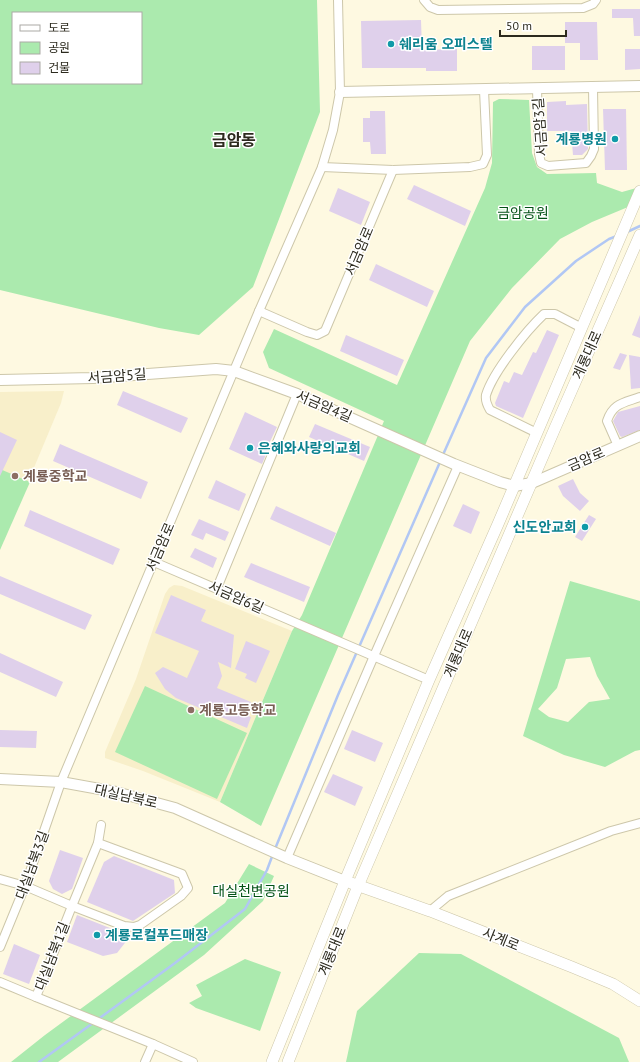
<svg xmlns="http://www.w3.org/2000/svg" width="640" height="1062" font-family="'PT Sans','Noto Sans KR',sans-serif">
	<rect width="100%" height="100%" fill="#fef9e1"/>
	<g fill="#f8efca">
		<polygon points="64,391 61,403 0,549 0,392"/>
		<polygon points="174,585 182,586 292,631 220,802 143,771 105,758 105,752 136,679 165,594 169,588"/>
	</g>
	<g fill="#abeaae" fill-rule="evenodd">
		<path d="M0,0H317L320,112L253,287L199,335L159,328L0,290ZM13,13H141V83H13Z"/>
		<polygon points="499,99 529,100 532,153 537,167 547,174 596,173 597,183 622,192 640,187 640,202 592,222 560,239 512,288 470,341 261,826 220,802 292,631 302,615 384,421 269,368 263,352 274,329 397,385 485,188 492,163 493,102"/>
		<polygon points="0,469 30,482 0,550"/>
		<path d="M570,581L640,601V750L635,751L605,767L564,755L523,736ZM590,657L597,676L610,699L589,702L568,722L549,717L538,709L557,688L566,659Z"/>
		<polygon points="145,686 247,733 217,799 115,752"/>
		<polygon points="249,864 274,876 263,901 204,955 58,1062 11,1062 45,1035 225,903"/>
		<polygon points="419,953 461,954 619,1038 629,1062 346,1062 357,1011"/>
		<polygon points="245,959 281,972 260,1031 196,1008 189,1003 202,996 196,985"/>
	</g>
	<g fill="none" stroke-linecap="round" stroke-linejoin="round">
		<g stroke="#b1c7f4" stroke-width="2.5">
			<polyline points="627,232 640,226"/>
			<polyline points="442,457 486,358 525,307 576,261 609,239 617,236"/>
			<polyline points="275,849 338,695 440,462"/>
			<polyline points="97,1020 175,963 245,909 267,870 273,854"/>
			<polyline points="39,1062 93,1023"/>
		</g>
	</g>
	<g fill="#dfd0eb">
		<polygon points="612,9 640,9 640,36 634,36 633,18 612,18"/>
		<polygon points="421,20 422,50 457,49 457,71 426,71 426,68 362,68 361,21"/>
		<polygon points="565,22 597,22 598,60 580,60 580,43 565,43"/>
		<rect x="532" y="46" width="33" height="24"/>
		<polygon points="625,49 640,49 640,69 625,70"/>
		<polygon points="566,101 566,105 587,104 588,149 582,155 573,155 571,131 547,131 547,102"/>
		<polygon points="603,109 626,109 627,170 605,170"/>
		<polygon points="370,111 385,111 386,154 371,154 370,142 363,142 363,118 370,118"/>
		<polygon points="414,185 471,211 465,226 407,199"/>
		<polygon points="338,188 370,202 361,225 329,211"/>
		<polygon points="376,264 434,291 427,307 369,280"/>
		<polygon points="640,315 640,338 632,335"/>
		<polygon points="547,330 559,335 523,418 496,406 495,403 504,381 509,383 514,372 522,375 533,352 536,353"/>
		<polygon points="346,335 404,360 397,376 340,351"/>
		<polygon points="620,353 627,355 620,370 613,368"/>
		<polygon points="629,355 640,357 640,388 631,389"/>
		<polygon points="123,391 188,418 181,433 117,405"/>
		<polygon points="640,406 640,430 622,437 620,436 613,421 617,414 618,412"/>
		<polygon points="245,412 277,427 268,446 269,447 262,464 229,449"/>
		<polygon points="315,424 370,447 364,461 309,437"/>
		<polygon points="0,432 17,440 0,476"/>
		<polygon points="60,444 148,482 141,499 53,461"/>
		<polygon points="573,479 580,493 589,501 580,511 563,496 558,486"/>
		<polygon points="216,480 246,494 239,511 208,498"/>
		<polygon points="463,504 480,512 471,534 453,526"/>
		<polygon points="276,506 336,533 330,546 270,519"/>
		<polygon points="30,510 120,549 113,565 24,526"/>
		<polygon points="589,515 596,519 582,541 575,537"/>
		<polygon points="199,519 229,532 225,541 206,533 203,540 191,535"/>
		<polygon points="195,548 217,558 213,568 190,557"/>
		<polygon points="251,563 310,587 304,602 244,577"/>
		<polygon points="0,576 92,615 85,630 0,594"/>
		<polygon points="171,595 206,610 201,621 234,635 231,668 218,662 222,676 217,688 251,702 246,715 251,717 247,728 176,698 165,689 155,673 163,667 187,678 199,651 155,633"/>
		<polygon points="246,641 270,651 256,683 245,678 247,674 235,669"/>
		<polygon points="0,653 63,682 56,697 0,672"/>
		<polygon points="0,730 37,731 36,748 0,747"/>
		<polygon points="352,730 383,743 375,762 344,749"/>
		<polygon points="333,774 363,787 355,806 324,792"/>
		<polygon points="60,850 83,858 72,889 62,894 53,889 49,881"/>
		<polygon points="114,856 174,880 175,893 133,921 87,902 104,862"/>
		<polygon points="77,915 120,932 128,939 117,953 103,956 67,942"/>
		<polygon points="14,944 40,955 29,984 3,974"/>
	</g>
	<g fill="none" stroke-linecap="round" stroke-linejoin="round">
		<g stroke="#cdc7aa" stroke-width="10">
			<g id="minor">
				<polyline points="424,0 430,7 438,10 583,8 593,4 596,0"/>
				<polyline points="537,89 539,154 541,163 548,166 586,163 591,156 594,149 593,88"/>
				<polyline points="322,167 393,170 470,167 483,164 487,155 484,90"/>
				<polyline points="259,311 307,332 317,335 325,331 393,170"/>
				<path d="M537,433L490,410C487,405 485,401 486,395C493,372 526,331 544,314H555L582,328"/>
				<path d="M618,446L607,421C613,403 624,403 640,397"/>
				<polyline points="154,562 429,680"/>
				<polyline points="217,588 297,394"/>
				<polyline points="101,825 98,843 72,906 36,997 153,1044 193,1062"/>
				<polyline points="287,858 374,656 458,466"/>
				<polyline points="0,879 25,886 72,906 124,926 134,927 140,925 181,896 188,888 182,874 98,843"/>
				<polyline points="430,911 448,896 611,831 640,823"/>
				<polyline points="0,947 25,886 61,782 259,311 322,167 333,130 340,92 338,0"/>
				<polyline points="0,982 36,997"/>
				<polyline points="145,1062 153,1044"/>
			</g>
		</g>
		<g stroke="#cdc7aa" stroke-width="12">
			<g id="tertiary">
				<polyline points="340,92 640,86"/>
				<polyline points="0,380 93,378 216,369 234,371 297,394 454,464 500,482 514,486 532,483 640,436"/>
				<polyline points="0,779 61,782 116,792 175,808 287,858 345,881"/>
			</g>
		</g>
		<g stroke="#cdc7aa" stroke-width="12">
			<g id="secondary">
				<polyline points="351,883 430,911 572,967 613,984 640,1001"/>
				<polyline points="272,1062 345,881 429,680 498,524 640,191"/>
				<polyline points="288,1062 358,886 555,428 640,235"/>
			</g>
		</g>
		<use href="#minor" stroke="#fff" stroke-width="8"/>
		<use href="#tertiary" stroke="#fff" stroke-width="10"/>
		<use href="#secondary" stroke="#fff" stroke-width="11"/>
	</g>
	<g fill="#0f9aa8" stroke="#fff" stroke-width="1.5">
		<circle cx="391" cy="44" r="4"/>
		<circle cx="615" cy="139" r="4"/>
		<circle cx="250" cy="448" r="4"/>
		<circle cx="585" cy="527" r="4"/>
		<circle cx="97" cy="935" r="4"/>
	</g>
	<g fill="#8d6e63" stroke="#fff" stroke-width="1.5">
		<circle cx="15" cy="476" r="4"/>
		<circle cx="191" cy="710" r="4"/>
	</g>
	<g text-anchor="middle" stroke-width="3" stroke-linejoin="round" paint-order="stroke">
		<g font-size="14" font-weight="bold" fill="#0d838f" stroke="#fff" text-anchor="start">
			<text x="399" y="49">쉐리움 오피스텔</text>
			<text x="607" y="144" text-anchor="end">계룡병원</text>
			<text x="258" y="453">은혜와사랑의교회</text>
			<text x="577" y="532" text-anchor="end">신도안교회</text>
			<text x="105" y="940">계룡로컬푸드매장</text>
		</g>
		<g font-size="14" fill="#2c2a1e" stroke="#fff">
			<text transform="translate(540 127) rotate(-94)" y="5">서금암3길</text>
			<text transform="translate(359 251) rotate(-67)" y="5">서금암로</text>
			<text transform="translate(587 355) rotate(-66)" y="5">계룡대로</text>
			<text transform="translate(117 376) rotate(-4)" y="5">서금암5길</text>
			<text transform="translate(324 406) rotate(23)" y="5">서금암4길</text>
			<text transform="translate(586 459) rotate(-23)" y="5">금암로</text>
			<text transform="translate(160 547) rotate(-67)" y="5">서금암로</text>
			<text transform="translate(236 597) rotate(24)" y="5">서금암6길</text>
			<text transform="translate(458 653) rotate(-67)" y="5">계룡대로</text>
			<text transform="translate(126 796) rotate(13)" y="5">대실남북로</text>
			<text transform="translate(32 865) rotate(-70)" y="5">대실남북3길</text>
			<text transform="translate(501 939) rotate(22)" y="5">사계로</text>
			<text transform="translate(332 951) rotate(-68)" y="5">계룡대로</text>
			<text transform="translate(52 956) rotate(-69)" y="5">대실남북1길</text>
		</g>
		<g font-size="14" fill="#035216" stroke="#fff">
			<text x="523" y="218">금암공원</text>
			<text x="251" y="896">대실천변공원</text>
		</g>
		<g font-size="14" font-weight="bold" fill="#785e54" stroke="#fff" text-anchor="start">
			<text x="23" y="481">계룡중학교</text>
			<text x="199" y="715">계룡고등학교</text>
		</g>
		<g font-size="16" font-weight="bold" fill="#2c2a1e" stroke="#fff">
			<text x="234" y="146">금암동</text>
		</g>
	</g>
	<rect x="12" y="12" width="130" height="72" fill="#ffffff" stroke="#abaaa5"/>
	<rect x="20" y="25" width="20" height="6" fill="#ffffff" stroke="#abaaa5"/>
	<text x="48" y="32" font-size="12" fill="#2c2a1e">도로</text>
	<rect x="20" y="42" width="20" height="12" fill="#abeaae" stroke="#abaaa5"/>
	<text x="48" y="52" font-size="12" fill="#2c2a1e">공원</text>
	<rect x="20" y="62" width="20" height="12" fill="#dfd0eb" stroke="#abaaa5"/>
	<text x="48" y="72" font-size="12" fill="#2c2a1e">건물</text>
	<path d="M500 30v6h66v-6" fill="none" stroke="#2c2a1e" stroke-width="2"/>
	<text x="506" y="30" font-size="12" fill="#2c2a1e" stroke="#ffffff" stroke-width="3" paint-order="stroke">50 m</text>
</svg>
